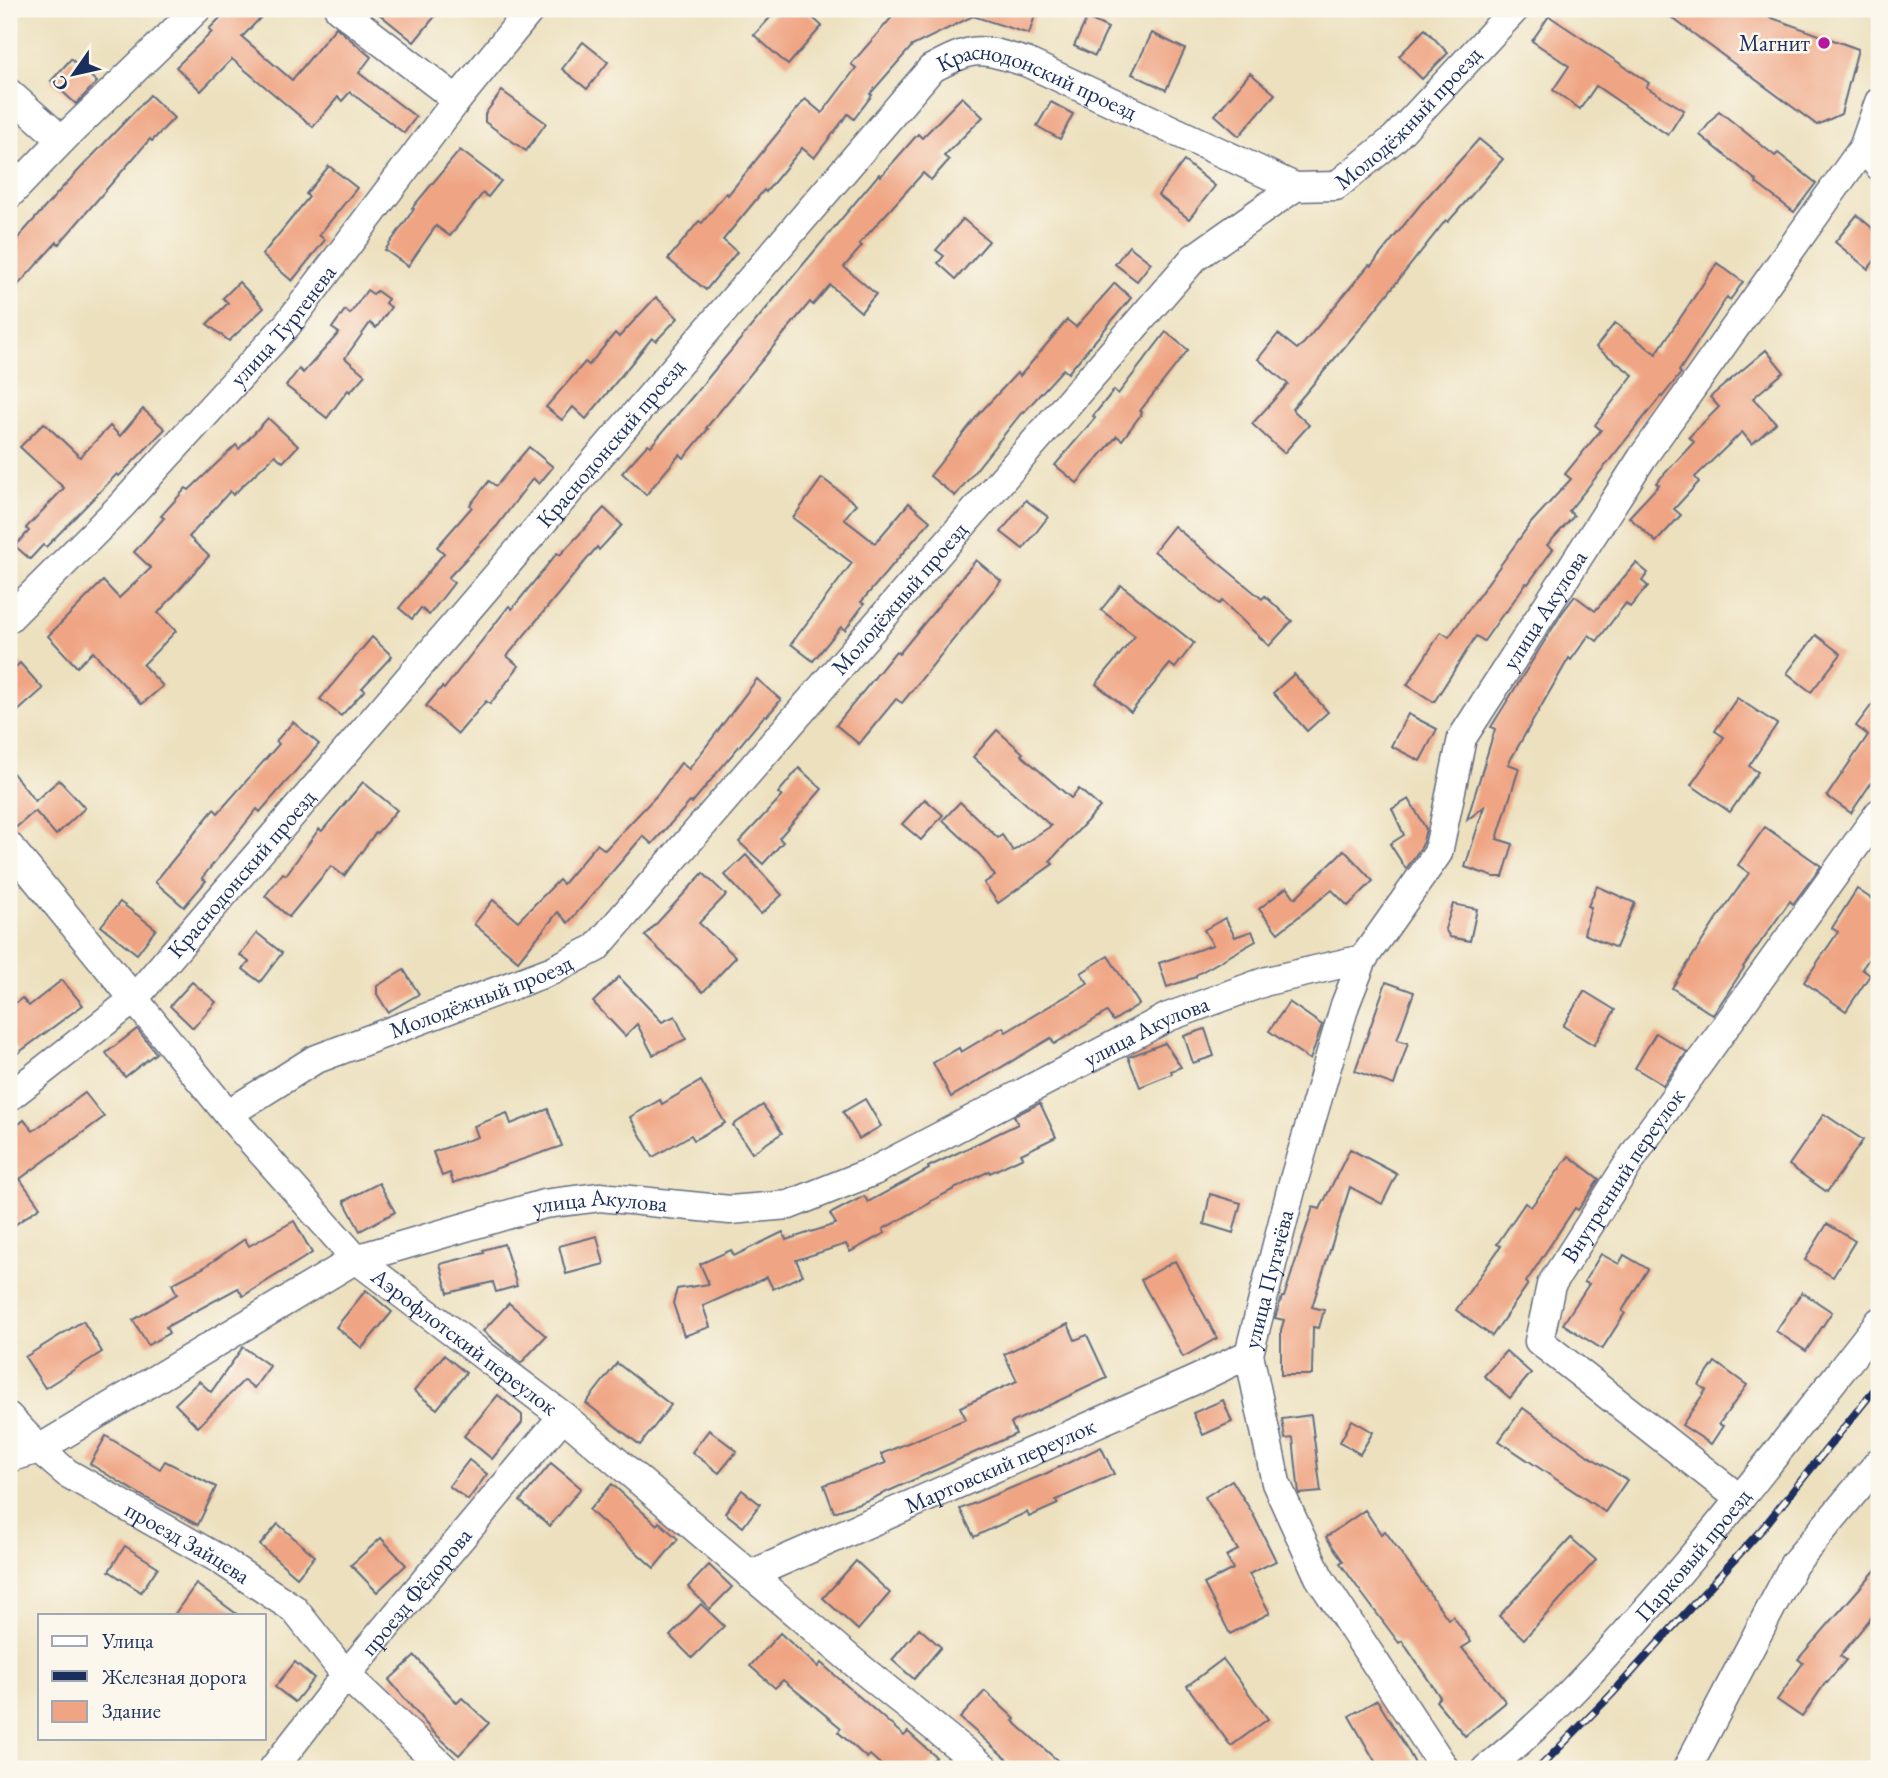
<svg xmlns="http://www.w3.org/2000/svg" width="1888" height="1778" font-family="'EB Garamond',serif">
	<rect width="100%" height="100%" fill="#fbf7ec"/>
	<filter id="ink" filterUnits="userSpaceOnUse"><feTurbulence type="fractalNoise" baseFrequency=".0143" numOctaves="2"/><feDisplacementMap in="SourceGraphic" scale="14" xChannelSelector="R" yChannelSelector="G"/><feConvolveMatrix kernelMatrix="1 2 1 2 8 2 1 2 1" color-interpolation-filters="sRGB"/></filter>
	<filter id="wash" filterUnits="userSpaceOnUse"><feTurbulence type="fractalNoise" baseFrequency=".00686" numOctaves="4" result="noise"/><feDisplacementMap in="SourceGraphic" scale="28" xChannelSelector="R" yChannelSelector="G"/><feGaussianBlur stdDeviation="1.57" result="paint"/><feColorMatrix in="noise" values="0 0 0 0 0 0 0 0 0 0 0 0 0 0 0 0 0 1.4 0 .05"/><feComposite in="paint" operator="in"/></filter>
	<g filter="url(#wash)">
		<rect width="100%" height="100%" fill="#ece0be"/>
		<g id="blocks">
			<g fill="#efa483">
				<polygon points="229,9 269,9 242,37 292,80 336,27 371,57 359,73 416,117 404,133 350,92 342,101 338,97 313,127 232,59 201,91 176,67 212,32 209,29"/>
				<polygon points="373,9 441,9 414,42"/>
				<polygon points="778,9 803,9 822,26 788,65 754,35"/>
				<polygon points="899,9 1037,9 1029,34 973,16 912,46 870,94 872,95 854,119 848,114 814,158 802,148 766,192 764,190 723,240 737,252 706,290 668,259 699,221 702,223 726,193 728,195 805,99 822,113 856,68 851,64"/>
				<polygon points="1660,9 1747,9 1858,49 1841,114 1817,125"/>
				<polygon points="1549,16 1649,83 1646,87 1684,110 1668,135 1596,86 1580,109 1553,90 1569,66 1532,41"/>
				<polygon points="1087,18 1108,28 1095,56 1074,46"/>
				<polygon points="1425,29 1448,53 1422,79 1399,56"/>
				<polygon points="1152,33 1185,49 1166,90 1132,74"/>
				<polygon points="583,42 608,62 587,89 562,69"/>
				<polygon points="71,59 97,82 76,104 51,81"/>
				<polygon points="1250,73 1275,94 1239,136 1215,115"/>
				<polygon points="502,91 546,123 526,151 485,122 485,114"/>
				<polygon points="150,95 174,118 152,141 150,139 59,244 57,242 9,295 9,248 62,188"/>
				<polygon points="962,97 983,117 944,156 949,160 931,180 923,173 859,244 862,246 844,267 876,294 861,312 830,285 813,305 810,302 706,428 708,429 684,458 680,454 646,495 622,473 648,444 651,446 879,174 881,176 918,134 922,138"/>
				<polygon points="1051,102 1073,114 1060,139 1037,126"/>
				<polygon points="1719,111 1775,156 1778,153 1816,183 1794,212 1756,183 1757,181 1700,135"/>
				<polygon points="1479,139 1503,159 1448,222 1446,220 1358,331 1292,409 1309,425 1284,453 1252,424 1288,384 1258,359 1278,334 1297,349 1304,343 1369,265 1371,266 1420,205"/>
				<polygon points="460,150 501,181 488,197 483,193 450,236 436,226 408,266 385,250 414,209 412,208"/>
				<polygon points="1184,161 1215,186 1189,219 1158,195"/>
				<polygon points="329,166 357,188 319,235 325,240 292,281 262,255 309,197 306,194"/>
				<polygon points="1857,215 1879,234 1879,255 1868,269 1835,242"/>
				<polygon points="963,219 989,241 956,279 938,263 944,256 936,250"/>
				<polygon points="1129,246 1151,263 1137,281 1115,264"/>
				<polygon points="1717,263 1743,282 1730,300 1727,297 1679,371 1681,373 1662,397 1661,396 1569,511 1574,516 1547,545 1553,549 1528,584 1526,583 1506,612 1505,611 1484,641 1476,636 1434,702 1407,685 1441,632 1449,637 1530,524 1571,479 1565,474 1601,430 1595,425 1633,375 1596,347 1615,323 1656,354"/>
				<polygon points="239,282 264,308 229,341 207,324 228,303 223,298"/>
				<polygon points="1115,283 1131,298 1068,373 1063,369 1024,412 1023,411 955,496 930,476 978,415 1017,373 1020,376 1067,320 1076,327"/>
				<polygon points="367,290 373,294 377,291 388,299 385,303 391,307 376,328 370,323 345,358 365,375 350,392 348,390 327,418 286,386 299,369 303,373 339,333 332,328 345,310 350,314"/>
				<polygon points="656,297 678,318 656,341 652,338 586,419 573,407 562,420 546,407 585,362 589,365 615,333 619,337"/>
				<polygon points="1166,332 1188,350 1140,411 1142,413 1122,440 1117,436 1077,483 1055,465 1095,418 1093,416 1114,390 1118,394"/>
				<polygon points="1766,350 1784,372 1753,398 1776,423 1752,444 1742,432 1695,477 1699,482 1674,509 1681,515 1656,542 1629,517 1659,485 1656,483 1694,442 1689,437 1719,407 1710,397"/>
				<polygon points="143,409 165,429 119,476 117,474 46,547 43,545 30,559 15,546 29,531 26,528 64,488 20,447 44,423 80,457 110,426 120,436"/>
				<polygon points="268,418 298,446 283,462 275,455 233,495 230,491 189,537 209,556 158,613 176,631 143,665 163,686 142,704 93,652 77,667 48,636 103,581 119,598 151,568 134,552 164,518 161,516 186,488 189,490 236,445 239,449"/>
				<polygon points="529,447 553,467 539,484 533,478 497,526 448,578 454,583 429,615 421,608 412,619 399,608 444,553 437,547 472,507 470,505 489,481 496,486"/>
				<polygon points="822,478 856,504 844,519 875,543 909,503 930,521 861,602 864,604 845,630 841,627 813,661 791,644 852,563 793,518"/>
				<polygon points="1026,500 1048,517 1023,549 1001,532"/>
				<polygon points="604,508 622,525 599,550 597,547 507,656 519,666 490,704 486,701 458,734 426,706 442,687 444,689 509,606 512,609 557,553 560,555"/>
				<polygon points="1174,526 1262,599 1265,596 1292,621 1269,646 1222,601 1219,604 1154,551"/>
				<polygon points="976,560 1001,581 902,703 896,699 859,744 836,725 896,651 899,654"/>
				<polygon points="1636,563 1648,573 1642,581 1648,586 1630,607 1626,603 1597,641 1589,635 1571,660 1569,658 1508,764 1519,768 1497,839 1513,844 1503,877 1494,877 1465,867 1484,807 1467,820 1495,729 1491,727 1562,613 1575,596 1595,611"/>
				<polygon points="1121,585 1194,643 1175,668 1170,664 1131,712 1096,684 1135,636 1101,610"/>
				<polygon points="1816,635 1841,654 1811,692 1787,673"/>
				<polygon points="372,637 392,656 362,688 365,690 341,716 320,699"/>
				<polygon points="20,663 43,689 9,719 9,673"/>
				<polygon points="1294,674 1328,712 1307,731 1273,693"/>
				<polygon points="757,679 781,700 767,716 765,715 692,803 690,802 652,844 643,836 568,923 558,912 518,961 474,924 493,900 518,921 559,880 563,884 597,844 605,850 657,795 681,763 689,769"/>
				<polygon points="1879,695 1879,771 1851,813 1827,796 1868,735 1856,726"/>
				<polygon points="1737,698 1777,724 1749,766 1758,772 1730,812 1691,785 1724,737 1715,731"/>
				<polygon points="1408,714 1437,729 1420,761 1391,746"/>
				<polygon points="293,722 319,744 260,812 257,809 202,878 206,881 184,907 155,882 214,809 218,813 279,744 276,741"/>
				<polygon points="997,730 1023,753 1021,755 1071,798 1079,789 1100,807 1050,861 1053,864 998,903 984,883 995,876 980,855 943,820 960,802 998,838 1002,835 1013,851 1051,826 973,757"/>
				<polygon points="9,768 35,801 59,780 85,808 56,835 35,811 13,830 9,830"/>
				<polygon points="799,768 822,789 779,838 783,842 763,864 739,842 782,796 778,793"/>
				<polygon points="363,782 397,810 377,833 376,832 344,876 331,866 289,917 265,896 283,873 286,875 319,829 322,831"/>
				<polygon points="925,799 943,815 921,840 902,824"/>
				<polygon points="1409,799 1426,829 1422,846 1406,869 1390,844 1404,835 1392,809"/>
				<polygon points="1765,827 1821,866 1793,904 1790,901 1743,967 1744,968 1713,1015 1672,988 1714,923 1749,873 1738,865"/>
				<polygon points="1344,850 1373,881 1348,906 1332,890 1278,933 1259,909 1287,887 1295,898"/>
				<polygon points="746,855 782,895 761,914 725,875"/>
				<polygon points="703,873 726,895 699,923 736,957 703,992 645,936"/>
				<polygon points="1597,886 1635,903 1616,948 1584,934 1591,907 1588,906"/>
				<polygon points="1857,889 1879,904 1879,943 1862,969 1870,975 1846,1011 1804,982 1838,932 1832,928"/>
				<polygon points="120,902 156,929 137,954 101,926"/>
				<polygon points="1453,904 1477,909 1470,941 1450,937 1445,929"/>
				<polygon points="1225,918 1235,937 1252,931 1256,941 1196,975 1196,977 1167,987 1159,963 1213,945 1204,930"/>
				<polygon points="257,933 282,953 260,982 243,969 249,962 240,955"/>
				<polygon points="1108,956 1139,1004 1113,1021 1107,1012 1054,1044 1051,1038 951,1097 933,1063 959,1048 961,1052 1003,1027 1006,1032 1088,983 1081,973"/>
				<polygon points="404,970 419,994 388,1012 377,994 377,986"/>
				<polygon points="619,977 662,1022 675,1016 686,1039 653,1055 637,1024 625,1036 593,1002"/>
				<polygon points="62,980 83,1005 18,1053 9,1041 9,1008 22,998 29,1006"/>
				<polygon points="192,982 216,1002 193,1028 170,1006"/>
				<polygon points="1386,982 1414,992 1397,1040 1408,1043 1394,1085 1355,1071"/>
				<polygon points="1584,991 1615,1010 1594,1045 1563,1026"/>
				<polygon points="1289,1002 1322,1025 1310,1060 1269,1031"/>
				<polygon points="137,1029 156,1053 125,1077 106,1053"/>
				<polygon points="1205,1029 1214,1056 1193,1063 1184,1036"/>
				<polygon points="1656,1033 1687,1052 1663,1085 1635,1068"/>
				<polygon points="1165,1043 1181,1067 1171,1071 1172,1074 1140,1087 1128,1057"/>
				<polygon points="701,1081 725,1123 694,1140 691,1135 653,1157 630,1117 660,1100 662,1104"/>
				<polygon points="85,1093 104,1117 20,1179 40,1207 9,1229 9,1132 24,1120 33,1131"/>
				<polygon points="865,1099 881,1126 859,1139 843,1112"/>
				<polygon points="1040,1103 1056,1137 1021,1154 1023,1157 990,1173 989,1171 929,1202 930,1203 883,1229 885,1233 850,1252 846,1244 796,1260 803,1275 773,1289 767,1277 703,1306 710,1327 684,1336 673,1303 677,1289 709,1284 700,1264 731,1250 734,1256 783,1232 786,1240 836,1224 830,1214 864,1196 868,1202 929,1169 928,1167 1018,1124 1014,1116"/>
				<polygon points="763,1105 782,1133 752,1153 733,1125"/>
				<polygon points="548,1109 562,1146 453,1183 450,1173 442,1176 433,1152 478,1137 474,1126 507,1113 511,1124"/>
				<polygon points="1824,1114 1863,1140 1827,1192 1789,1165"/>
				<polygon points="1350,1149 1397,1174 1382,1204 1350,1187 1312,1307 1324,1310 1319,1328 1313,1327 1312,1375 1281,1375 1281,1330 1284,1320 1275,1318 1282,1297 1284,1297 1313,1207 1320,1209"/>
				<polygon points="1569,1156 1599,1179 1578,1210 1575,1208 1526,1282 1528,1284 1492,1336 1456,1310 1501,1246 1497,1244 1525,1203 1531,1207"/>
				<polygon points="379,1183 395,1212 360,1231 344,1201"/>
				<polygon points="1210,1194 1241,1203 1233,1233 1204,1224"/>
				<polygon points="294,1221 312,1253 243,1296 238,1288 166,1327 169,1333 148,1345 133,1320 177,1294 172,1284 203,1268 245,1239 249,1246"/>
				<polygon points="1827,1224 1855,1241 1833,1277 1805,1260"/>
				<polygon points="597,1236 604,1264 566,1274 559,1246"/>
				<polygon points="504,1244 517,1286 496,1292 493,1282 448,1293 440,1264 484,1253 483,1250"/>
				<polygon points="1601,1254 1619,1264 1624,1255 1648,1269 1622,1311 1625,1313 1602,1349 1563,1324 1589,1284 1584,1282"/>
				<polygon points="1175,1261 1217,1338 1183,1357 1141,1280"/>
				<polygon points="366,1290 392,1312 362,1348 336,1327"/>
				<polygon points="1802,1292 1832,1312 1806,1351 1776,1331"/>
				<polygon points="509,1303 546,1336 521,1363 483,1331"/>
				<polygon points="83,1321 102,1352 45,1388 25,1357"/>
				<polygon points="1068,1324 1075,1340 1087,1335 1107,1378 1011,1423 1016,1434 871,1499 834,1512 824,1485 886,1463 881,1454 966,1419 960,1407 1017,1381 1004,1354"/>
				<polygon points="243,1347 270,1366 254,1388 244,1380 198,1427 175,1404 199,1381 211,1392"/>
				<polygon points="1506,1351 1531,1373 1510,1398 1484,1376"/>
				<polygon points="444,1355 466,1373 437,1409 414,1391"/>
				<polygon points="1715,1362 1747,1385 1719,1424 1723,1426 1711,1444 1682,1425 1706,1390 1699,1385"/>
				<polygon points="617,1363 671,1405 640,1445 586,1403"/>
				<polygon points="498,1395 522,1415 522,1423 492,1459 464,1436"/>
				<polygon points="1223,1400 1232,1422 1203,1435 1193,1413"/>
				<polygon points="1523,1408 1587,1455 1627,1480 1605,1512 1499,1441"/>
				<polygon points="1311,1415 1321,1492 1299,1494 1293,1438 1285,1439 1282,1419"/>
				<polygon points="1352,1420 1373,1432 1360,1454 1340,1442"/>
				<polygon points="709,1430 737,1451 719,1473 692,1452"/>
				<polygon points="106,1436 160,1469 165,1461 216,1487 198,1525 146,1498 90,1464"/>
				<polygon points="1101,1447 1114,1474 1056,1500 1058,1504 1029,1517 1027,1512 974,1537 960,1509 1045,1474"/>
				<polygon points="469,1460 487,1474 468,1500 449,1486"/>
				<polygon points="551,1463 581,1488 550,1526 520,1501"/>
				<polygon points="1232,1480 1253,1514 1276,1561 1249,1574 1270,1613 1230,1634 1204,1584 1233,1569 1226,1556 1238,1550 1205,1497"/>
				<polygon points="612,1484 657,1525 659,1522 678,1539 654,1568 589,1510"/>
				<polygon points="742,1490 760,1504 743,1527 725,1513"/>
				<polygon points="1365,1510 1381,1534 1385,1531 1448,1619 1453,1616 1471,1642 1462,1648 1506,1702 1465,1736 1436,1701 1440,1697 1402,1641 1399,1643 1363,1595 1340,1563 1343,1561 1326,1537"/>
				<polygon points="278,1524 315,1556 297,1577 260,1545"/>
				<polygon points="381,1538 406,1565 377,1592 351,1565"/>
				<polygon points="1571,1538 1596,1560 1524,1639 1499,1616"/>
				<polygon points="125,1546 158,1567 141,1592 109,1571"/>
				<polygon points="856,1561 890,1593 858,1630 823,1598"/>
				<polygon points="709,1565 732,1587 710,1609 688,1587"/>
				<polygon points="1879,1566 1879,1608 1840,1656 1846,1660 1827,1683 1826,1682 1802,1717 1777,1700 1803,1663 1798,1659"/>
				<polygon points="196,1584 238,1615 174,1615"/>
				<polygon points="701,1604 724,1626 692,1658 670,1636"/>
				<polygon points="919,1628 941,1647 914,1679 892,1660"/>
				<polygon points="780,1633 818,1667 821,1663 904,1736 908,1732 936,1757 925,1769 886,1769 870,1755 867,1758 838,1732 841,1728 783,1680 775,1688 750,1666"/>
				<polygon points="415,1656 457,1703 462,1698 489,1723 459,1755 432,1731 389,1680"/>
				<polygon points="1223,1659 1268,1719 1231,1746 1187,1686"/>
				<polygon points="295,1662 314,1678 295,1702 275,1687"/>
				<polygon points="985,1691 1015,1719 1013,1721 1067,1769 1018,1769 960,1718"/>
				<polygon points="1377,1700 1406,1747 1418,1769 1365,1769 1376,1763 1349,1716"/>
			</g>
		</g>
	</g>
	<g filter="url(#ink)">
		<use href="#blocks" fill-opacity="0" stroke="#646d80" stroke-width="2"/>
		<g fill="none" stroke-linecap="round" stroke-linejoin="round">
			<g stroke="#646d80" stroke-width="31">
				<g id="minor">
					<polyline points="339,9 457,100"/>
					<polyline points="9,93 62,140"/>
					<polyline points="1863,148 1879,166"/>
					<polyline points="9,195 62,140 197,9"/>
					<path id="s1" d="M9,618L122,505L287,325L457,100L531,9"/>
					<path id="s2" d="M9,846L228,1114L356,1259L563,1416L863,1670L986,1769"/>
					<path id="s3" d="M9,1097L133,1000L931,69C976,45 978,48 1026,62L1295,187"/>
					<path id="s4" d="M228,1114L314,1060L553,970L596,948L1194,258L1295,187L1336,186L1394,139L1515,9"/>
					<path id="s5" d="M9,1417L39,1449L67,1473L219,1559L294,1609L346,1675L445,1769"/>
					<path id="s6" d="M9,1458L39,1449L356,1259L544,1204L600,1197L730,1210L789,1205L874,1171L1168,1017L1267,981L1363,959"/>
					<path id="s7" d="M1740,1499L1539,1341L1551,1285L1641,1144L1879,813"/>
					<path id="s8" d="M750,1575L1195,1380L1249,1354"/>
					<path id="s9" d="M273,1769L346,1675L563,1416"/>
					<path id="s10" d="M1445,1769L1319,1577L1276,1483L1249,1354L1292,1186L1345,1005L1363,959L1438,853L1462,738L1642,458L1863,148L1879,102"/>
					<path id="s11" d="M1486,1769C1541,1726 1588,1676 1634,1624C1721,1527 1799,1424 1879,1322"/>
					<polyline points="1687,1769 1794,1564 1879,1462"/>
				</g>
			</g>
			<use href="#minor" stroke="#fff" stroke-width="28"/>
			<g stroke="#1b2f5e" stroke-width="8">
				<polyline id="rail" points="1538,1769 1611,1695 1763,1528 1879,1384"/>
			</g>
			<use href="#rail" stroke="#fbf7ec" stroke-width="5" stroke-dasharray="16" stroke-linecap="butt"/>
		</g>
	</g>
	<circle fill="#b5179e" stroke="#fbf7ec" stroke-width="2.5" cx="1824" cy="43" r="7"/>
	<g text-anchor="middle" stroke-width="5" stroke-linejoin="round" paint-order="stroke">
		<g font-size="23" fill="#1b2f5e" stroke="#fbf7ec" text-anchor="end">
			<text x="1810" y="51">Магнит</text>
		</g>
		<g font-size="23" fill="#1b2f5e" stroke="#fbf7ec">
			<text dy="8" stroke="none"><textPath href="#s3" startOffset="1498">Краснодонский проезд</textPath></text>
			<text dy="8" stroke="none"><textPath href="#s4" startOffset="1582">Молодёжный проезд</textPath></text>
			<text dy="8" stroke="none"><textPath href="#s1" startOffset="401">улица Тургенева</textPath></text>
			<text dy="8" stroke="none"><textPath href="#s3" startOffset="891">Краснодонский проезд</textPath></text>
			<text dy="8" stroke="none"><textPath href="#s4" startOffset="868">Молодёжный проезд</textPath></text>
			<text dy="8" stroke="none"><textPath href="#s10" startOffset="1276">улица Акулова</textPath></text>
			<text dy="8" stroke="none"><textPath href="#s3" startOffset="324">Краснодонский проезд</textPath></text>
			<text dy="8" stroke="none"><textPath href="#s4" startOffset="280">Молодёжный проезд</textPath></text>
			<text dy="8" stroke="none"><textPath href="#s6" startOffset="1241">улица Акулова</textPath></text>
			<text dy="8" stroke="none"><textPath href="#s7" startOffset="444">Внутренний переулок</textPath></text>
			<text dy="8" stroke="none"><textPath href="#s6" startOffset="653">улица Акулова</textPath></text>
			<text dy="8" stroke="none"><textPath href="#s10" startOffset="542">улица Пугачёва</textPath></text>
			<text dy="8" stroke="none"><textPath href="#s2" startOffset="676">Аэрофлотский переулок</textPath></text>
			<text dy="8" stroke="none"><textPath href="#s8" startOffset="273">Мартовский переулок</textPath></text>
			<text dy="8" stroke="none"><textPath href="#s5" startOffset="220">проезд Зайцева</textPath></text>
			<text dy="8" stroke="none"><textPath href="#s11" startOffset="298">Парковый проезд</textPath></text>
			<text dy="8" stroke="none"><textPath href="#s9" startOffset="228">проезд Фёдорова</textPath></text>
		</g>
	</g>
	<rect width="1888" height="1778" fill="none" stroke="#fbf7ec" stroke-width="35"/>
	<rect x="38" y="1614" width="228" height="126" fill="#fbf7ec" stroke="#a1a7b3" stroke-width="2"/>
	<rect x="52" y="1636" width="35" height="10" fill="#ffffff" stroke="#a1a7b3" stroke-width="2"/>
	<text x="102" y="1648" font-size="21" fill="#1b2f5e">Улица</text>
	<rect x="52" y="1671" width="35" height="10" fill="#1b2f5e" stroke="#a1a7b3" stroke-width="2"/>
	<text x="102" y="1684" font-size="21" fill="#1b2f5e">Железная дорога</text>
	<rect x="52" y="1701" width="35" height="21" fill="#efa483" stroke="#a1a7b3" stroke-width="2"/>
	<text x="102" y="1718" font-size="21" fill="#1b2f5e">Здание</text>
	<g transform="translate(74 74) rotate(236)" stroke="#fbf7ec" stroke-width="5" paint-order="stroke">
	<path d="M0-5L12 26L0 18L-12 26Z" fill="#1b2f5e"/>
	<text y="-10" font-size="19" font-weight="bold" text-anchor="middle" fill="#1b2f5e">С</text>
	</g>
</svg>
